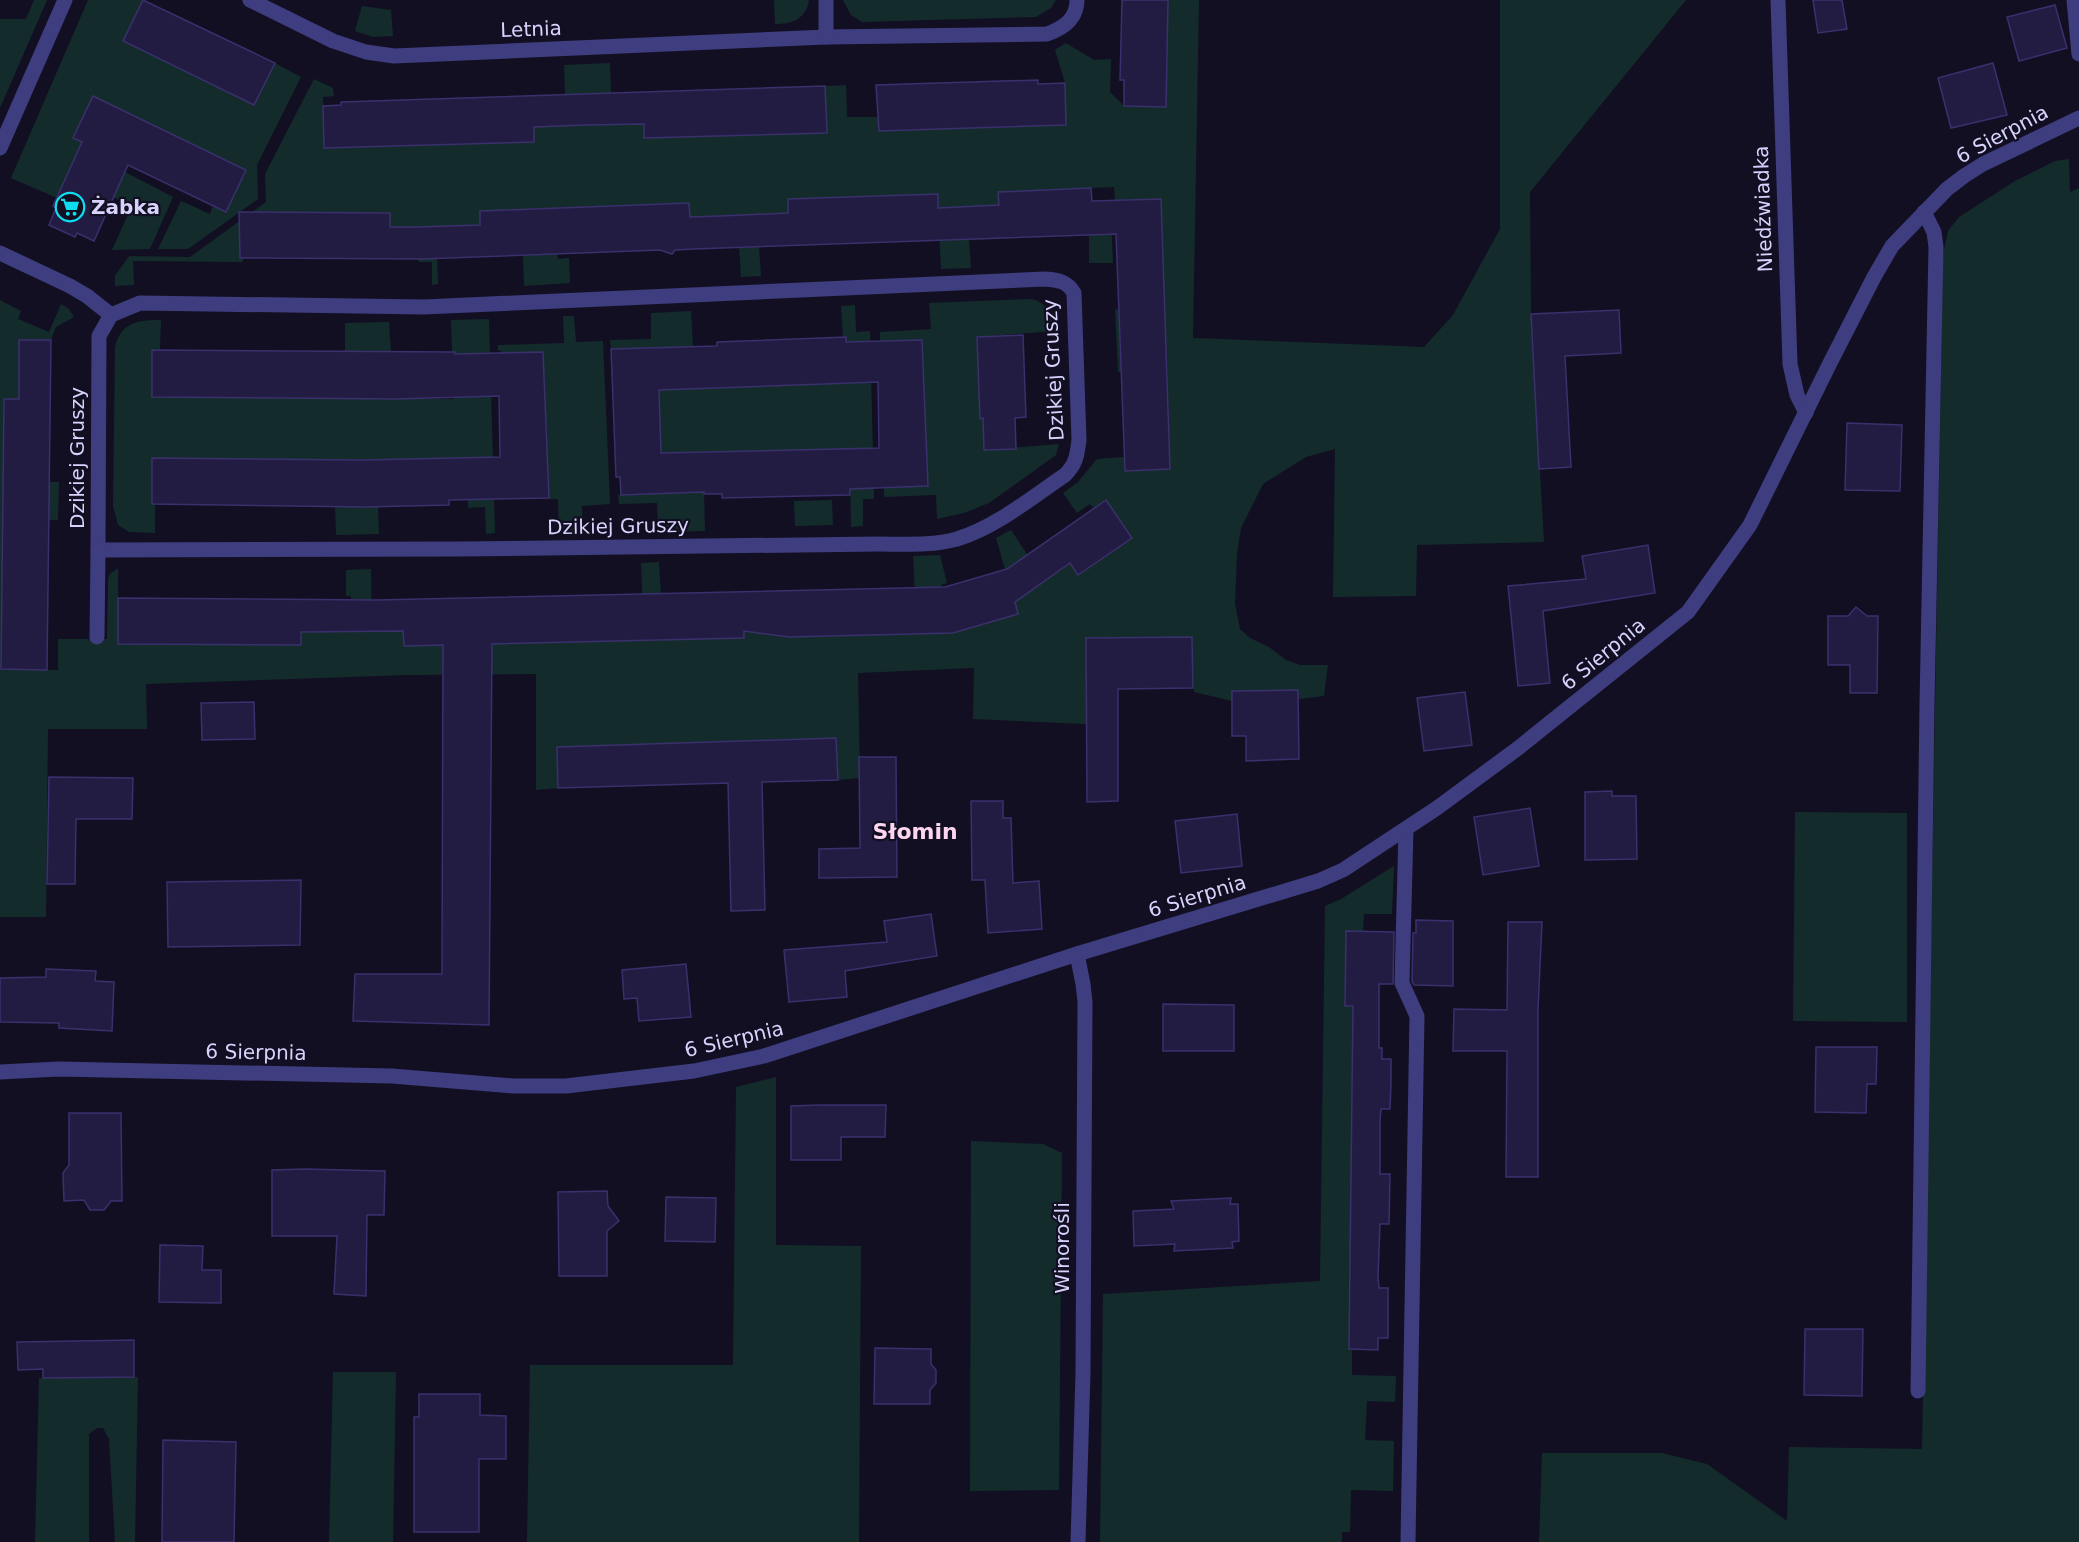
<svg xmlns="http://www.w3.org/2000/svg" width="2079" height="1542" font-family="'DejaVu Sans',sans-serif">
	<rect width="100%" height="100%" fill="#120f22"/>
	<g fill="#132c2b">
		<polygon points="34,0 47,0 0,108 0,19 26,19"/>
		<polygon points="88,0 143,0 123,41 254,104 275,63 301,77 257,165 258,199 188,249 158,249 181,201 210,214 213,205 86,144 83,150 173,197 150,249 112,250 132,206 67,176 57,198 11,178"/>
		<path d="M774,0H809C806,19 792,24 775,24Z"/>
		<polygon points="843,0 1056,0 1051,8 1036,17 862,22 851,15"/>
		<polygon points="1168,0 1199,0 1193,338 1424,347 1453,315 1500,229 1500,0 1686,0 1530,192 1531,314 1544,542 1417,545 1416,596 1333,597 1335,449 1306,457 1263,484 1241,528 1237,553 1235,604 1240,629 1250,638 1269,647 1286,660 1300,665 1328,665 1324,696 1298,699 1297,690 1232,691 1232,701 1194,692 1192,637 1086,638 1086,724 973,719 974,668 858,673 860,778 838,780 836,738 557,747 558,788 536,790 536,674 408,675 146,684 147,729 48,729 46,917 0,917 0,300 21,311 18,319 49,332 61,304 69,309 74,317 56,327 51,340 19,356 19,399 4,400 3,481 59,482 58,520 3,519 1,669 58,670 58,639 107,639 108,579 110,574 118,568 118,644 301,645 301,631 351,630 351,596 346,596 346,570 371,569 372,632 403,631 404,646 644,640 641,563 659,562 661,594 744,638 744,623 917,633 913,556 940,555 947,583 941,585 955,632 1018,614 996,538 1011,530 1045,581 1070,563 1079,575 1132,538 1106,500 1094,508 1090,504 1077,513 1063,493 1078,482 1097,459 1124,457 1125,471 1170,469 1167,351 1121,352 1121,371 1118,372 1115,309 1119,310 1120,324 1165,322 1161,199 1115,200 1114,187 999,192 999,205 969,239 971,268 941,269 937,194 788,199 788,214 759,247 761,276 741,277 739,247 690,217 689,203 480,211 480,225 436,227 438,284 432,285 432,262 419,262 418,259 421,259 390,227 390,213 271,212 240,226 240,257 243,258 243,262 133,261 134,285 115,286 115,276 129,256 190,257 266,202 265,174 314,79 333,88 334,96 323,97 325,148 534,142 534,127 566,126 564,65 610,63 612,125 644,124 644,138 827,133 825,86 846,85 847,117 878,117 879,131 1066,125 1065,83 1055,50 1066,43 1094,60 1111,59 1110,92 1124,106 1165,107"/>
		<polygon points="362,6 391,10 393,36 373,37 355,31"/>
		<polygon points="2069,159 2070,192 2079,188 2079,1542 1539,1542 1542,1453 1662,1453 1707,1464 1787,1521 1789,1447 1922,1449 1943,255 1948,231 1959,217 2015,181 2055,161"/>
		<polygon points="1111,217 1113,263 1089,263 1089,234"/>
		<polygon points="557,254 558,259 569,258 570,283 524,286 523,257 525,255"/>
		<path d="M1032,299C1047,304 1057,315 1055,331L977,337L980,418H983L984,450L1059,444L1056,455L989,503L964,513L937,519L936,495L884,497V487L925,424L922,340L880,341V332L931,329L929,303Z"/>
		<polygon points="855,305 856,332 870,331 874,499 863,499 863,526 851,527 850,464 703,453 705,531 658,532 657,503 619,504 618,495 662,493 657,348 611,349 610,340 651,339 651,313 691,311 693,347 699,346 701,388 827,384 846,337 843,337 841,306"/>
		<polygon points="563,316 574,316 576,342 603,341 610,504 582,506 583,531 559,532 558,499 549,499 543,352 502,353 501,351 498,350 498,345 564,343"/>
		<path d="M489,319L495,533L486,534L485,507L468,508L467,459L378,506L379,534L336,535L335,506L152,458V504H155V533L129,532L118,525L113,506L115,347C121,322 138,320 161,320L160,350L345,352V323L389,322L391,353L387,399H454L455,353L452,352L451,320Z"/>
		<polygon points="832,500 833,525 795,526 794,501"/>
		<polygon points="1795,812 1907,813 1907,1022 1793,1021"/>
		<polygon points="1394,866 1392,914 1364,914 1363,931 1346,932 1345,1005 1354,1006 1349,1349 1352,1349 1352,1375 1396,1376 1395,1402 1367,1401 1365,1440 1394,1441 1393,1491 1351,1490 1350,1532 1342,1532 1342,1542 1100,1542 1103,1294 1320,1281 1325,906 1341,899"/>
		<polygon points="776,1077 776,1245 861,1246 859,1542 527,1542 530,1365 733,1365 736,1087"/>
		<polygon points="971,1141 1043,1144 1062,1153 1059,1490 970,1491"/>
		<polygon points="333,1372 396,1372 393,1542 329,1542"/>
		<polygon points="138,1377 135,1542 115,1542 109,1439 103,1428 97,1428 89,1434 89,1542 35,1542 39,1378"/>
	</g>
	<g fill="#231c42" stroke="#3a306d" stroke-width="1.5" fill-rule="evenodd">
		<polygon points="143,0 275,63 254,105 123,41"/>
		<polygon points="1122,0 1168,0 1166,107 1124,106 1124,80 1120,80"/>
		<polygon points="1813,0 1842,0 1847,29 1818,33"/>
		<polygon points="2055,5 2067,48 2019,61 2007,17"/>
		<polygon points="1993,63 2007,115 1951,128 1938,78"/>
		<polygon points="1038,80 1038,84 1065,83 1066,125 879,131 876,85"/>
		<polygon points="825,86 827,133 644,138 644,124 586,125 534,127 534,142 324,148 323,106 341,105 341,102"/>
		<polygon points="93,96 246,170 226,212 128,165 94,241 77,233 75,237 49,225 56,208 53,206 82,142 73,138"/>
		<polygon points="1091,188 1092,201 1161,199 1170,469 1125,471 1116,234 694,249 675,250 672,254 660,250 421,259 240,258 239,212 390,213 390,227 417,227 480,225 480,211 689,203 690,217 720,216 788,213 788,199 938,194 938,208 999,205 998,192"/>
		<polygon points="1619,310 1621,353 1565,356 1571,467 1539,469 1531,314"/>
		<polygon points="1023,335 1026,417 1015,418 1016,449 984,450 983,418 980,419 977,337"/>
		<path d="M846,337V342L922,340L928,486L850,489V495L722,498V494H704V492L621,495L620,477H616L611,349L717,346V342ZM878,382L879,448L661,453L659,390Z"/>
		<polygon points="19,340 51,340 47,670 1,669 4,399 19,399"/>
		<polygon points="152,350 455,352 455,354 543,352 549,498 449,500 449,505 366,507 152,504 152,458 361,460 500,457 499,396 396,399 152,397"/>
		<polygon points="1847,423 1902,425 1900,491 1845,490"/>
		<polygon points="1106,500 1132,538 1078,575 1070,563 1015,602 1018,614 953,633 789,637 744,631 744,638 492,644 489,1025 353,1021 355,974 442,974 443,645 404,646 403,631 301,632 301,645 118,644 118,598 376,600 945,587 1007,569"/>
		<polygon points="1648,545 1655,593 1543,611 1550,683 1518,686 1508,586 1586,579 1582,556"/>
		<polygon points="1856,607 1867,616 1878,616 1877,693 1850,693 1850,665 1828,665 1828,616 1848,616"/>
		<polygon points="1192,637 1193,688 1118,689 1118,801 1087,802 1086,638"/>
		<polygon points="1298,690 1299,759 1246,761 1246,736 1232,736 1232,691"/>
		<polygon points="1465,692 1472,745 1424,751 1417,698"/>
		<polygon points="254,702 255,739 202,740 201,703"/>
		<polygon points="836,738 838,780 762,782 765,910 731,911 728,783 558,788 557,747"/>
		<polygon points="859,757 896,757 897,877 819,878 819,849 860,848"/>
		<polygon points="49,777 133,778 132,819 76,819 75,884 47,884"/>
		<polygon points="1612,791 1612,796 1636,796 1637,859 1585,860 1585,792"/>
		<polygon points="971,801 1003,801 1003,818 1011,818 1013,883 1039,881 1042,929 988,933 985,880 972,880"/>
		<polygon points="1530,808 1539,866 1483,875 1474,817"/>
		<polygon points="1237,814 1242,866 1181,873 1175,821"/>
		<polygon points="301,880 300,945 168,947 167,882"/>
		<polygon points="931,914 937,956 845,971 847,997 789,1002 784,950 887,942 884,921"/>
		<polygon points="1416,920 1453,921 1453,986 1414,985 1412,981 1413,933 1416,933"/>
		<polygon points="1508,922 1542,922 1538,1010 1538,1177 1506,1177 1507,1051 1453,1051 1454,1009 1507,1010"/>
		<polygon points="1346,931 1394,932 1393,984 1379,984 1379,1048 1382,1048 1382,1059 1391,1059 1391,1084 1390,1109 1381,1109 1380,1121 1380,1174 1390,1174 1389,1224 1380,1224 1378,1277 1379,1288 1388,1288 1388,1338 1378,1338 1378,1350 1349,1349 1353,1006 1345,1006"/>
		<polygon points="686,964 691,1017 639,1021 637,998 624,999 622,970"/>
		<polygon points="46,969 96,971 95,981 114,982 112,1031 59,1028 59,1023 0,1022 0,978 46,977"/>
		<polygon points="1163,1004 1234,1005 1234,1051 1163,1051"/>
		<polygon points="1816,1047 1877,1047 1876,1084 1867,1084 1866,1113 1815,1112"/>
		<polygon points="819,1105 886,1105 885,1137 841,1137 841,1160 791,1160 791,1106"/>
		<polygon points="69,1113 121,1113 122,1201 111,1201 104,1210 90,1210 84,1200 64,1201 63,1173 69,1165"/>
		<polygon points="305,1169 385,1171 384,1215 367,1215 366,1296 334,1294 337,1236 272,1236 272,1170"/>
		<polygon points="607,1191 608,1206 619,1221 607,1231 607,1276 559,1276 558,1192"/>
		<polygon points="666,1197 716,1198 715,1242 665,1241"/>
		<polygon points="1231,1198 1230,1204 1238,1204 1239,1241 1232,1242 1233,1248 1174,1251 1175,1244 1134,1246 1133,1211 1174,1209 1171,1201"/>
		<polygon points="160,1245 203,1246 202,1270 221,1270 221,1303 159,1302"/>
		<polygon points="1805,1329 1863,1329 1862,1396 1804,1395"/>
		<polygon points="134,1340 134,1377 43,1378 43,1369 18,1370 17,1342"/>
		<polygon points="875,1348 931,1349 931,1364 936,1370 936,1383 930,1390 930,1404 874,1404"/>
		<polygon points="419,1394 480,1394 480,1415 506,1416 506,1459 479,1459 479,1532 414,1532 414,1417 419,1417"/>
		<polygon points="163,1440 236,1442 234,1542 162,1542"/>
	</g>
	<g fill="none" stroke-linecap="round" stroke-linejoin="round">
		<g stroke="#3e3d7f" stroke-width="15">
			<path d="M250,0L333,41L366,52L394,56L826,37L1047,34C1064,28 1077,19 1077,0"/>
			<polyline points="1778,0 1790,364 1797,395 1806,413"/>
			<polyline points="2074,0 2079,54"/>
			<polyline points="826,37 826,0"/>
			<polyline points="0,148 65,0"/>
			<polyline points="0,253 70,286 87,296 111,315"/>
			<path d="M1045,279C1058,280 1067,281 1074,293L1079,440C1077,456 1076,464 1065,475C1031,498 996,527 957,539C932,546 904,544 879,544L458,549L98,550L99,336L111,315L140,303L424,307Z"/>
			<polyline points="97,637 98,550"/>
			<polyline points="1406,829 1402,983 1417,1016 1408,1542"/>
			<polyline points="1077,954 1083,984 1085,1002 1083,1373 1078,1542"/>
			<polyline points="0,1072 59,1069 392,1076 513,1086 566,1086 694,1071 764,1056 1077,954 1318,881 1343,870 1437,808 1517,749 1688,612 1750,525 1830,363 1874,277 1892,246 1947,189 1964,176 1983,164 2079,118"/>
			<polyline points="1918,1391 1927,704 1936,247 1934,232 1924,212"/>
		</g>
	</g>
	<defs>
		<g id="supermarket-ring" transform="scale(1.5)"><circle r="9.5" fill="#120f22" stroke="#0dddef" stroke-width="1.5"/><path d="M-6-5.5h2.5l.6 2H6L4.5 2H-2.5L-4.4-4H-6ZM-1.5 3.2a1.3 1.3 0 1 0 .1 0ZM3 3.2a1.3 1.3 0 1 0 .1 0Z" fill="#0dddef"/></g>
	</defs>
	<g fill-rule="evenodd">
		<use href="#supermarket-ring" x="70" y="207"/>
	</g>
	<g text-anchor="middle" stroke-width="4.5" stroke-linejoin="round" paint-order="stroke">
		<g font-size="20" fill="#d7d3fd" stroke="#120f22">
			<text transform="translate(531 29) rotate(-2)" y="7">Letnia</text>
			<text transform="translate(2002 134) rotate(-28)" y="7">6 Sierpnia</text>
			<text transform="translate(1763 209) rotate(-92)" y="7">Niedźwiadka</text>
			<text transform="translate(1053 370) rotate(-93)" y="7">Dzikiej Gruszy</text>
			<text transform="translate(77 458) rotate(-90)" y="7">Dzikiej Gruszy</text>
			<text transform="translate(618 526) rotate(-1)" y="7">Dzikiej Gruszy</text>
			<text transform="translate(1603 654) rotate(-39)" y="7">6 Sierpnia</text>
			<text transform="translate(1197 896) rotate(-17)" y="7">6 Sierpnia</text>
			<text transform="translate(734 1039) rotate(-13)" y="7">6 Sierpnia</text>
			<text transform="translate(256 1052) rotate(1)" y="7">6 Sierpnia</text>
			<text transform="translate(1062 1248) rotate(-90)" y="7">Winorośli</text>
		</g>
		<g font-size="20" font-weight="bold" fill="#d7d3fd" stroke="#120f22" text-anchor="start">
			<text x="91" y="214">Żabka</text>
		</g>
		<g font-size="22" font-weight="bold" fill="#fdd5ef" stroke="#120f22">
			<text x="915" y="839">Słomin</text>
		</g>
	</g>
</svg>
